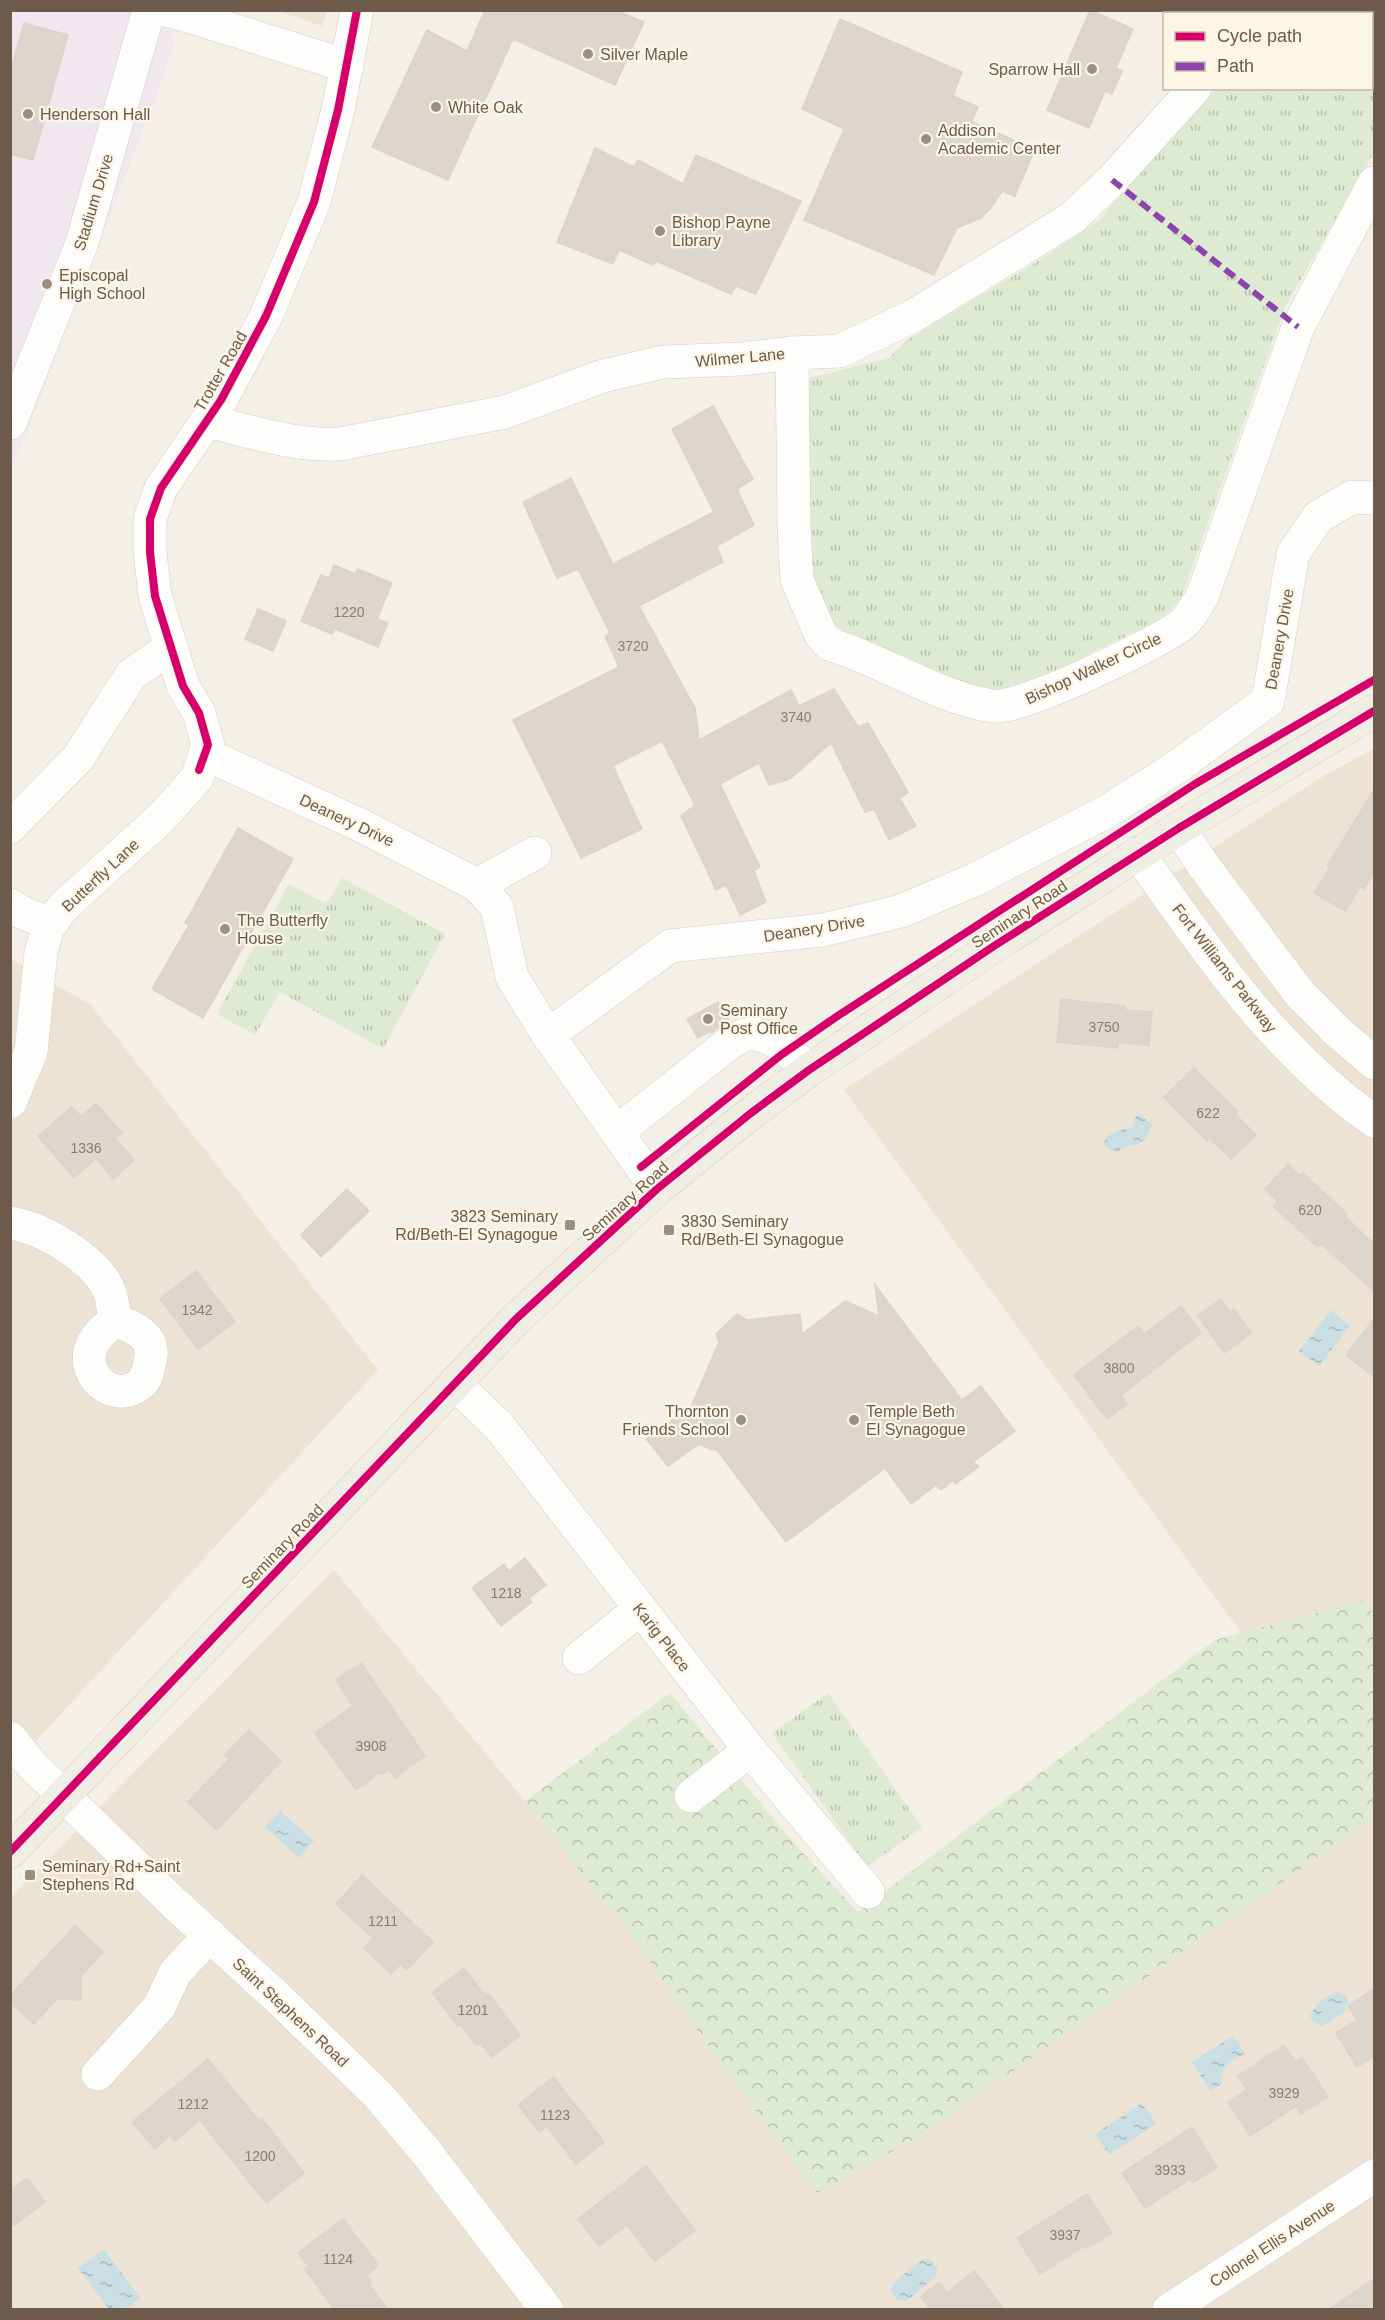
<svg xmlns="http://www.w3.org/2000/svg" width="1385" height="2320" font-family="Helvetica,sans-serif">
	<defs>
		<pattern id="grass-tufts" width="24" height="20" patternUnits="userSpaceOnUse" patternTransform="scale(1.5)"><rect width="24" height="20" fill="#dfead3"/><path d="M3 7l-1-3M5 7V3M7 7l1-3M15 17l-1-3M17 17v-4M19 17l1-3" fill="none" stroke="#b9c1ad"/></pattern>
		<pattern id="forest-crowns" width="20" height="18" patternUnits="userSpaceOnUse" patternTransform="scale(1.5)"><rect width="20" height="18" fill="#dfead3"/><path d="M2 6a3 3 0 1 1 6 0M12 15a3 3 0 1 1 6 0" fill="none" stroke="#b9c1ad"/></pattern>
		<pattern id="water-ripples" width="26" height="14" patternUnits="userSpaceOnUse" patternTransform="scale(1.5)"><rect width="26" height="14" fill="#cadfe3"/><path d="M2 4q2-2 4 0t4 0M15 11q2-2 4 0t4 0" fill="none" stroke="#a8b8ba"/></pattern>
	</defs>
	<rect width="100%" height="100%" fill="#f4f0e7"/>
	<g fill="#ede3d5">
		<polygon points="278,11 327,11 322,26"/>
		<polygon points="1374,749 1374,1616 1365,1600 1241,1633 844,1090 1325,775"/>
		<polygon points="11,959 91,1005 378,1370 11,1768"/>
		<polygon points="334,1570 525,1801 642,1950 702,2037 817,2193 922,2135 1374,1818 1374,2309 11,2310 11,1897"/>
	</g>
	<polygon fill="#f1e7ef" points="11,11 159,11 176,38 156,97 11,472"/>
	<g fill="url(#grass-tufts)">
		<polygon points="1372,77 1374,83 1374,153 1285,307 1182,596 1171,610 1157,621 1022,687 1002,691 980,689 862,641 830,623 805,576 805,379 889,358 907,340 1046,256 1099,220 1127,188 1127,180 1209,89 1372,88"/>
		<polygon points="342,878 445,934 383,1049 280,992 255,1035 217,1014 289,884 326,904"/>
		<polygon points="828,1693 922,1827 867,1867 772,1733"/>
	</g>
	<polygon fill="url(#forest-crowns)" points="1365,1600 1374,1616 1374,1818 922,2135 817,2193 702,2037 642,1950 525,1801 670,1693 790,1839 858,1912 1215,1640"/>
	<g fill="url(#water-ripples)">
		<path d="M1141,1115L1152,1125L1146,1139L1134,1146L1129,1145L1116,1153L1107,1148L1104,1142C1111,1128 1121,1132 1133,1127L1136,1116Z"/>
		<polygon points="1331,1310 1350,1326 1319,1366 1299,1351"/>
		<polygon points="280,1811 314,1841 299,1858 265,1827"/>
		<path d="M1338,1992L1346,1995L1348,2002L1344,2012L1322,2026L1313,2022L1310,2016C1316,2003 1325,1996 1338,1992Z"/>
		<path d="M1233,2036L1245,2053C1233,2061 1218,2067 1222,2084L1210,2091L1192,2062Z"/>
		<polygon points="1142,2103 1156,2124 1109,2155 1095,2134"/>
		<polygon points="104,2249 141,2299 127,2309 109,2309 78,2268"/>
		<polygon points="922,2259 931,2260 937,2268 936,2276 907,2301 898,2300 891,2292 893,2283"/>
	</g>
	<g fill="#ddd6cd" stroke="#dcd4ca" stroke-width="1.5">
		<polygon points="485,10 615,10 644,22 615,85 513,39 448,180 372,147 427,30 467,51"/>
		<polygon points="1090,10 1133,29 1116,68 1122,71 1112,94 1105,91 1089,128 1047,110"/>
		<polygon points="840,19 962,72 953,96 978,107 972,122 1035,149 1015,196 1002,191 991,208 981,218 957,228 934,275 804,220 844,129 802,109"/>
		<polygon points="24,23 68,35 33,160 10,154 10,73"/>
		<polygon points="595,148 634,167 638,160 683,184 696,155 801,201 756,294 736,286 731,294 656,261 653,265 619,250 613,264 557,242"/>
		<polygon points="713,406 753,479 737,489 754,525 717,546 723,562 639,606 695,708 699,740 791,690 799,706 834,689 858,727 868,723 908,792 900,799 916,826 889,840 874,809 865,812 831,743 790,779 769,785 759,763 720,784 760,867 754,871 766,902 740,915 726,885 716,890 681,816 695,805 662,741 613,766 642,829 581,858 513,720 619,667 605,636 610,633 578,569 557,578 523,502 571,478 613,564 714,512 672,429"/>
		<polygon points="334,565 355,574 358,569 392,583 377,619 388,623 378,647 335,629 332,634 301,621 321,575 329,578"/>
		<polygon points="258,609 286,621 273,651 245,639"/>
		<polygon points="1374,790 1374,872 1364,889 1360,887 1345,911 1314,893 1330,868 1327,866"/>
		<polygon points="238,828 293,859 203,1018 152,989 189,925 185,923"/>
		<polygon points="1061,999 1125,1006 1125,1010 1152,1012 1149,1046 1118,1042 1118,1048 1057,1042"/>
		<polygon points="718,1002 729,1021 711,1033 710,1031 698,1038 687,1019"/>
		<polygon points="1194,1068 1238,1112 1235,1114 1256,1135 1231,1159 1210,1138 1207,1141 1164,1097"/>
		<polygon points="96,1103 122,1133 115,1138 134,1160 113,1179 96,1158 74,1178 38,1136 72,1107 81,1117"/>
		<polygon points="1288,1164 1300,1176 1303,1173 1347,1214 1345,1216 1374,1244 1374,1291 1321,1244 1318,1247 1273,1206 1278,1202 1265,1189"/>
		<polygon points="347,1189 369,1211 321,1257 301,1235"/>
		<polygon points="196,1271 235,1322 198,1349 160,1299"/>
		<polygon points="875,1285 962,1400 981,1386 1015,1431 973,1462 979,1467 955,1484 953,1480 941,1490 936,1485 911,1504 885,1468 786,1542 717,1450 710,1449 699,1444 668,1466 646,1439 691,1407 719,1342 716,1334 737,1314 747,1320 800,1314 802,1334 845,1301 879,1316"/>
		<polygon points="1221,1299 1230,1312 1234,1309 1251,1333 1224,1353 1198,1316"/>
		<polygon points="1181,1306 1201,1333 1121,1395 1127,1404 1107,1419 1074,1375 1138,1326 1144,1334"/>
		<polygon points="1374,1319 1374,1377 1346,1355"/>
		<polygon points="525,1558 546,1585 529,1598 532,1602 501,1626 472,1588 504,1564 509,1571"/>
		<polygon points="361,1663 425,1756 395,1778 389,1770 381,1776 379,1773 356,1790 315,1733 353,1706 336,1680"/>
		<polygon points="249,1730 281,1761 217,1830 188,1802 229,1759 225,1755"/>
		<polygon points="362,1875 433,1942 407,1970 400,1964 391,1974 364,1948 373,1938 336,1904"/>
		<polygon points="75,1926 103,1952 81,1976 81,2000 57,1999 34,2024 10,2002 10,1996"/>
		<polygon points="464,1968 485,1995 488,1993 520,2035 492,2057 481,2043 477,2046 461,2025 458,2026 432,1993"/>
		<polygon points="1374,1989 1374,2056 1357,2067 1336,2033 1357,2020 1348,2006"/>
		<polygon points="1284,2045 1295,2062 1302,2057 1328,2097 1301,2114 1296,2106 1250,2136 1228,2102 1247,2090 1238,2076"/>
		<polygon points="208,2059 259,2121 262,2119 304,2173 266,2203 200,2120 175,2141 170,2135 155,2149 132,2122"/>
		<polygon points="554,2077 604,2142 576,2164 547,2126 539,2132 518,2105"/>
		<polygon points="1192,2127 1217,2167 1193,2183 1190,2179 1145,2208 1122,2173"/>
		<polygon points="646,2166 695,2230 655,2261 627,2225 599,2246 578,2219"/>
		<polygon points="27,2178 45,2202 10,2228 10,2191"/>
		<polygon points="1087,2194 1112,2233 1088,2248 1086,2245 1040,2274 1017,2238"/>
		<polygon points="343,2219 378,2265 366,2276 371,2282 369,2285 388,2310 335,2310 305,2269 309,2266 298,2253"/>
		<polygon points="974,2271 1005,2310 926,2310 929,2307 921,2297 939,2282 947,2293"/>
		<polygon points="1374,2279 1374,2310 1328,2310"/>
	</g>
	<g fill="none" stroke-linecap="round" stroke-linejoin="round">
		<g stroke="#d3cdc6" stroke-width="34">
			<g id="minor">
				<polyline points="166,10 195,18 347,66"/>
				<polyline points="1297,10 1311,14"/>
				<polyline points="1372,46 1374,49"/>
				<path d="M792,353L794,526L797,580L821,635L829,644C884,661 934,696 992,706C1019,711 1154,645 1180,626C1189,620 1196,606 1202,597L1298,327L1374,183"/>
				<path d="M207,421C250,431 296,447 340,444L505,412L603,376L663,362L742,359L792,353L840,351L913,316L1072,218L1112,180L1195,88"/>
				<polyline points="10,423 82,243 149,10"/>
				<polyline points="205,754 358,824 477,885 497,907 512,977 548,1035 670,946 823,930 901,911 974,880 1106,812 1178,766 1268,701 1293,554 1318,517 1352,497 1374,498"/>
				<polyline points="10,827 78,758 131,675 170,648"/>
				<polyline points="1179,828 1203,865 1300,994 1339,1033 1374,1063"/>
				<path d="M1138,853C1205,949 1277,1054 1374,1121"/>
				<polyline points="477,885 535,853"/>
				<polyline points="10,905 23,913 51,924"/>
				<polyline points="548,1035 657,1189"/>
				<polyline points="10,1102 31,1052 41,952 48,928 63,907 162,817 197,778 208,745 199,713 183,686 155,596 150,552 150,519 161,488 221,400 266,316 314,202 338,110 357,10"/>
				<path d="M617,1132L728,1044C733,1041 739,1037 745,1035C769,1028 793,1057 809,1070"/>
				<path d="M10,1223C42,1227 94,1259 108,1288C113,1297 113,1310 115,1320"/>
				<path d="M115,1320C131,1326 154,1335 151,1356C149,1366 148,1379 139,1385C116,1403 84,1380 90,1351C93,1338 105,1328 115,1320Z"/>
				<polyline points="455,1384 499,1426 750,1750 868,1892"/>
				<polyline points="579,1658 640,1609"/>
				<polyline points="10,1738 32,1765 174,1903 280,2000 378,2095 426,2152 547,2310"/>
				<polyline points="691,1796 750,1750"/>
				<polyline points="98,2074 159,2007 175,1973 210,1935"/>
				<polyline points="1169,2310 1374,2176"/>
			</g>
		</g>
		<g stroke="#d3ccc5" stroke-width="34">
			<polyline id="major" points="10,1852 516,1319 657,1189 751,1113 809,1070 994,946 1179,828 1374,711"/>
		</g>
		<use href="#minor" stroke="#fdfdfb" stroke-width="33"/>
		<use href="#major" stroke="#f0ede4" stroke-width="33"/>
		<polyline stroke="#8e44ad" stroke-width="6" stroke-dasharray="12 6" stroke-linecap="butt" points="1112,180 1298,327"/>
		<g stroke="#fdf6e7" stroke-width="11">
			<g id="cycleway">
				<polyline points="199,770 208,745 199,713 183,686 155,596 150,552 150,519 161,488 221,400 266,316 314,202 338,110 357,10"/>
				<polyline points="641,1167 781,1055 839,1015 1195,784 1374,680"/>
				<polyline points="10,1852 516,1319 657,1189 751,1113 809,1070 994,946 1179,828 1374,711"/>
			</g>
		</g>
		<use href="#cycleway" stroke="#d6006c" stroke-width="8"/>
	</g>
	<g fill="#9d8e82" stroke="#fdf6e7" stroke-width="2">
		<circle cx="588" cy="54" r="6"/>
		<circle cx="1092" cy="69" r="6"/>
		<circle cx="436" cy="107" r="6"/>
		<circle cx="28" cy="114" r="6"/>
		<circle cx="926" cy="139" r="6"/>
		<circle cx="660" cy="231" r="6"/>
		<circle cx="47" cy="284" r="6"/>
		<circle cx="225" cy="929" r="6"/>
		<circle cx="708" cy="1019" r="6"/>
		<rect x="564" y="1219" width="12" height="12" rx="3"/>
		<rect x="663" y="1224" width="12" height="12" rx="3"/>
		<circle cx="741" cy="1420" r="6"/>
		<circle cx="854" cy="1420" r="6"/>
		<rect x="24" y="1869" width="12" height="12" rx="3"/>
	</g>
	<g text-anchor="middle" stroke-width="4.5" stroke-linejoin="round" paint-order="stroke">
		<g font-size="14" fill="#8c7c6e">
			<text x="349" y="617">1220</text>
			<text x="633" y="651">3720</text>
			<text x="796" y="722">3740</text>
			<text x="1104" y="1032">3750</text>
			<text x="1208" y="1118">622</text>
			<text x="86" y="1153">1336</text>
			<text x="1310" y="1215">620</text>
			<text x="197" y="1315">1342</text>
			<text x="1119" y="1373">3800</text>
			<text x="506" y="1598">1218</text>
			<text x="371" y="1751">3908</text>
			<text x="383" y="1926">1211</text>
			<text x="473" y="2015">1201</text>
			<text x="1284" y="2098">3929</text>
			<text x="193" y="2109">1212</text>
			<text x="555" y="2120">1123</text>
			<text x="260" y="2161">1200</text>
			<text x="1170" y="2175">3933</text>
			<text x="1065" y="2240">3937</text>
			<text x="338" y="2264">1124</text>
		</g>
		<g font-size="16" fill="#6e5a4b" stroke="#fdf6e7" text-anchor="start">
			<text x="600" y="60">Silver Maple</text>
			<text x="1080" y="75" text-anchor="end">Sparrow Hall</text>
			<text x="448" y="113">White Oak</text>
			<text x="40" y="120">Henderson Hall</text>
			<text x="938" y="136">Addison<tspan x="938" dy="18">Academic Center</tspan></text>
			<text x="672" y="228">Bishop Payne<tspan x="672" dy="18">Library</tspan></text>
			<text x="59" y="281">Episcopal<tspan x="59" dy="18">High School</tspan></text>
			<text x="237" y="926">The Butterfly<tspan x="237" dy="18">House</tspan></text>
			<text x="720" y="1016">Seminary<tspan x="720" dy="18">Post Office</tspan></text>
			<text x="558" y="1222" text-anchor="end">3823 Seminary<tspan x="558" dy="18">Rd/Beth-El Synagogue</tspan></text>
			<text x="681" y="1227">3830 Seminary<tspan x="681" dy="18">Rd/Beth-El Synagogue</tspan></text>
			<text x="729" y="1417" text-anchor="end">Thornton<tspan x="729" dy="18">Friends School</tspan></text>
			<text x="866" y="1417">Temple Beth<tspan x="866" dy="18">El Synagogue</tspan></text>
			<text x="42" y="1872">Seminary Rd+Saint<tspan x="42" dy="18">Stephens Rd</tspan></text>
		</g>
		<g font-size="16" fill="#6e5a4b" stroke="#fdf6e7">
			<text transform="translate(93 202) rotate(-73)" y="6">Stadium Drive</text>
			<text transform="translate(740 357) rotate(-5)" y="6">Wilmer Lane</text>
			<text transform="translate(220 371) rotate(-60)" y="6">Trotter Road</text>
			<text transform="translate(1279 639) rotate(-80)" y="6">Deanery Drive</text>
			<text transform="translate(1093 668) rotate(-25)" y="6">Bishop Walker Circle</text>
			<text transform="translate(347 820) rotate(25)" y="6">Deanery Drive</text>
			<text transform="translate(100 875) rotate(-43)" y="6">Butterfly Lane</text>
			<text transform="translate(1019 914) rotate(-33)" y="6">Seminary Road</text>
			<text transform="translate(814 928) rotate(-9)" y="6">Deanery Drive</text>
			<text transform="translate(1225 968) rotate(52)" y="6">Fort Williams Parkway</text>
			<text transform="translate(625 1201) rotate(-42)" y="6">Seminary Road</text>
			<text transform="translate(282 1546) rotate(-46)" y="6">Seminary Road</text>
			<text transform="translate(662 1637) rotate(52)" y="6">Karig Place</text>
			<text transform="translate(291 2012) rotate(43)" y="6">Saint Stephens Road</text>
			<text transform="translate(1272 2243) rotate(-33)" y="6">Colonel Ellis Avenue</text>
		</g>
	</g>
	<rect width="1385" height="2320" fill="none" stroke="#6e5a4b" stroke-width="24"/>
	<rect x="1163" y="12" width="210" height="78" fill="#fdf6e7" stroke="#c4b8a9" stroke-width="1.5"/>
	<rect x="1175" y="32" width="30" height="9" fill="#d6006c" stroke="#c4b8a9" stroke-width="1.5"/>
	<text x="1217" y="42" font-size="18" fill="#6e5a4b">Cycle path</text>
	<rect x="1175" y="62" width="30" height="9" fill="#8e44ad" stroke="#c4b8a9" stroke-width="1.5"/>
	<text x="1217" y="72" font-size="18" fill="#6e5a4b">Path</text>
</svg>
